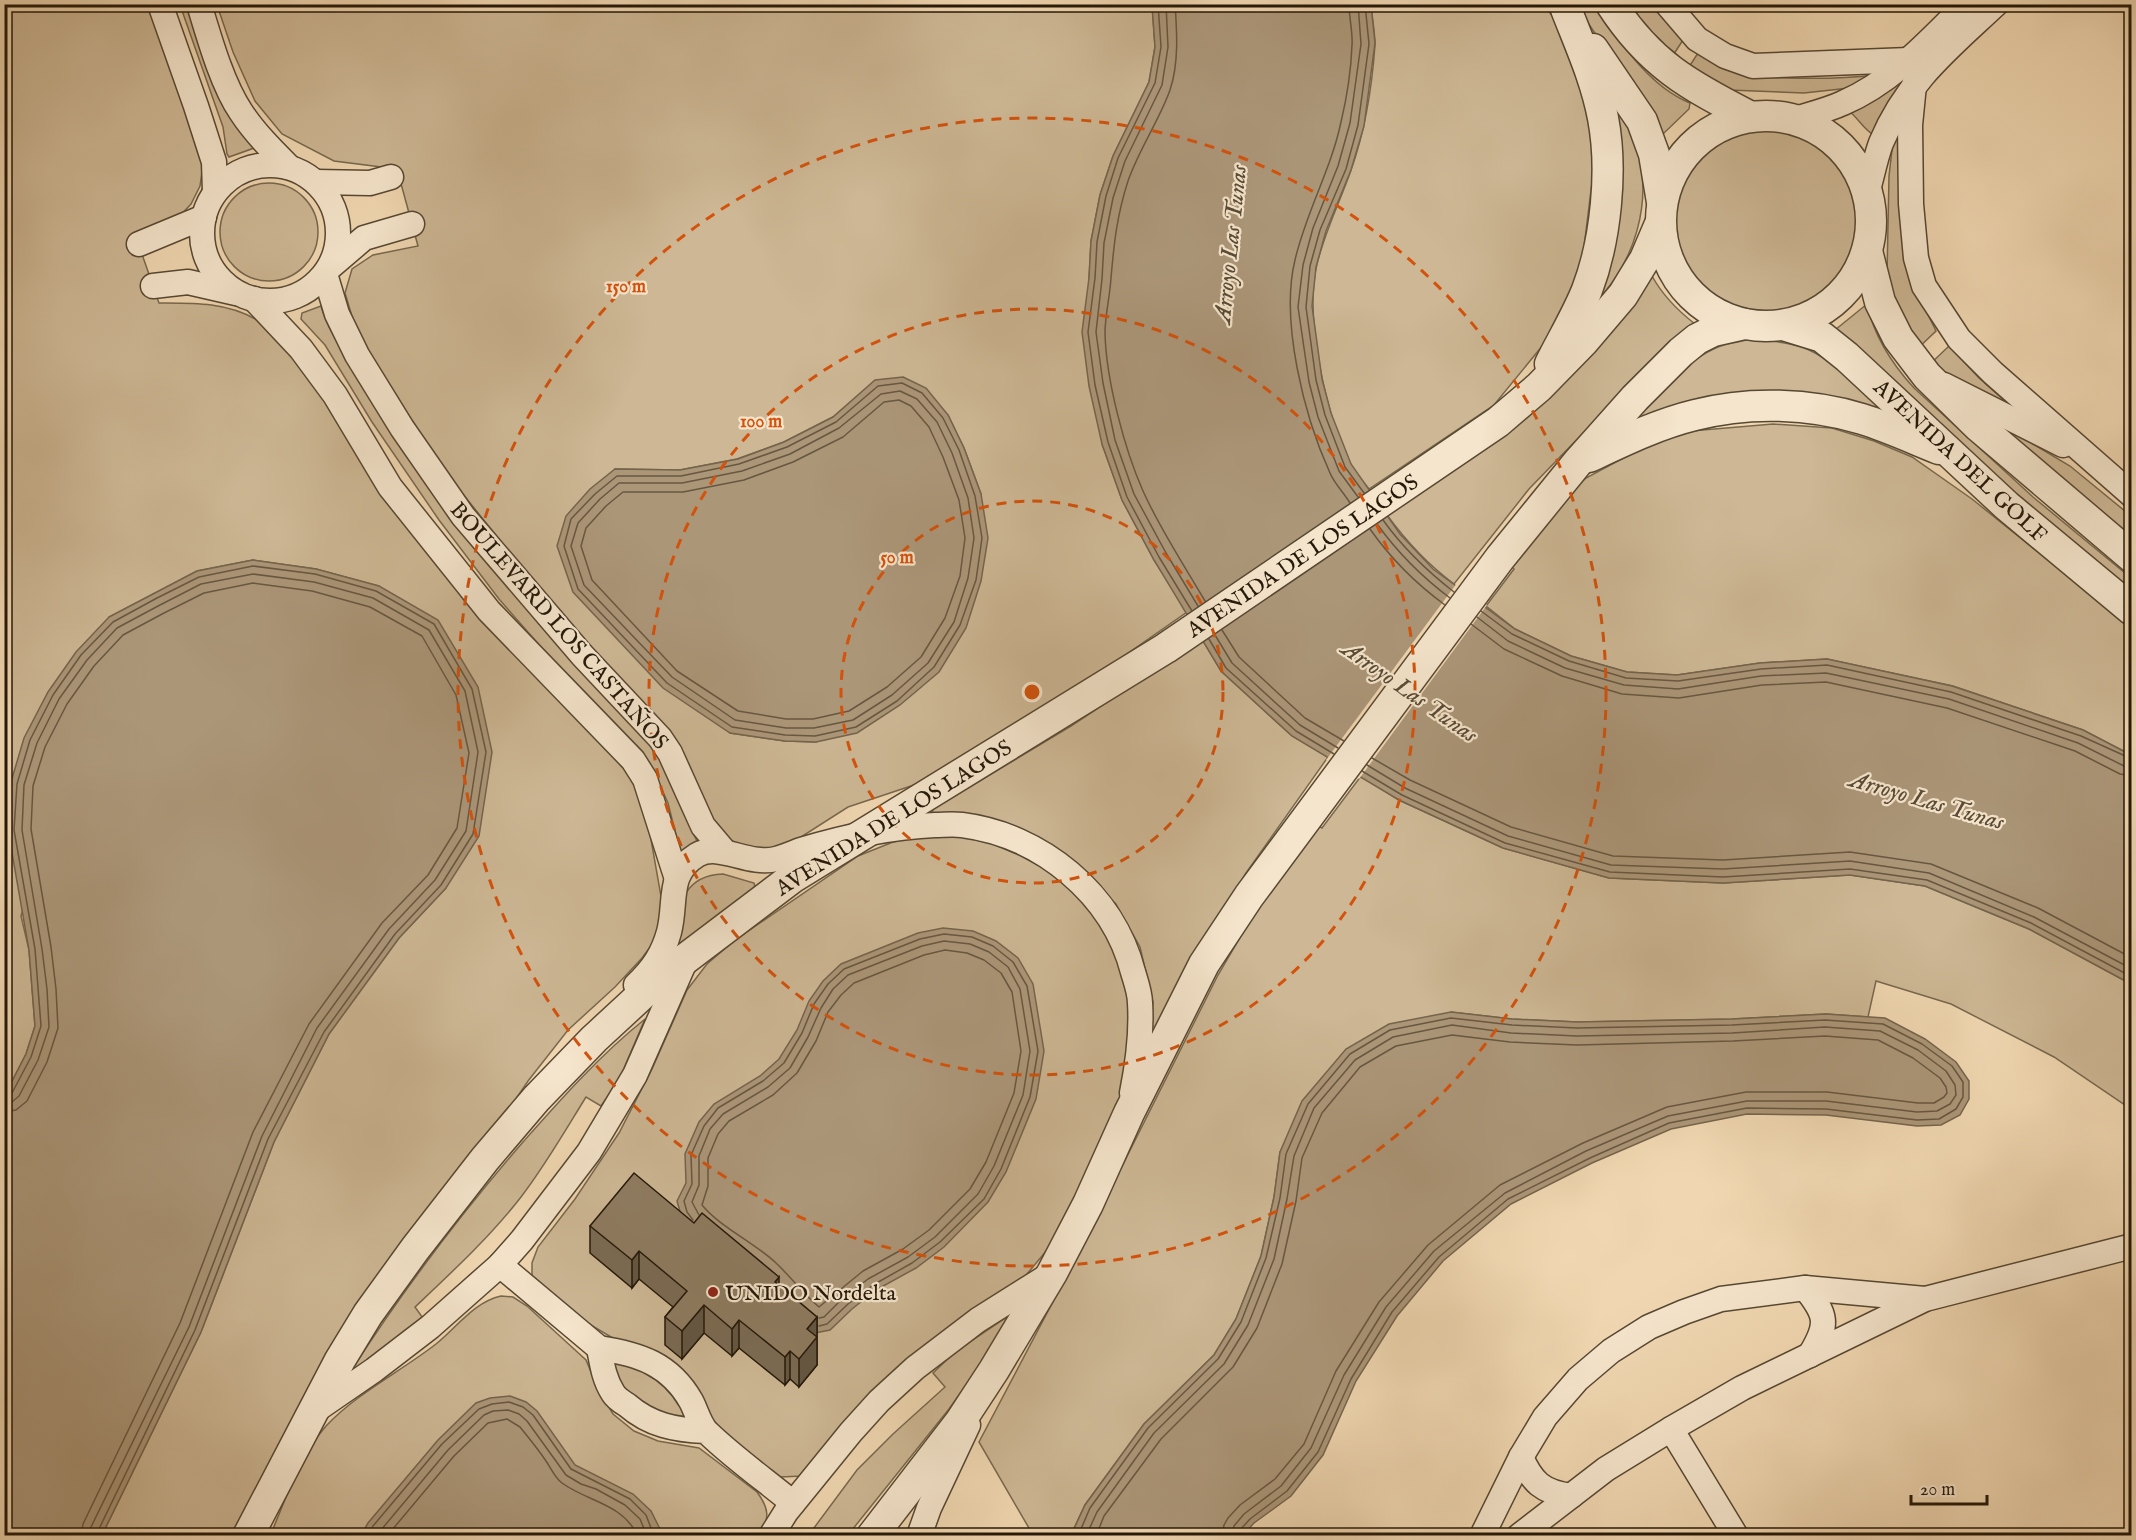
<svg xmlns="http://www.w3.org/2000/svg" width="2136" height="1540" font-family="'IM FELL English',serif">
	<rect width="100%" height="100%" fill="#f0d7b1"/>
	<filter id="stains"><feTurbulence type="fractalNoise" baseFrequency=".00333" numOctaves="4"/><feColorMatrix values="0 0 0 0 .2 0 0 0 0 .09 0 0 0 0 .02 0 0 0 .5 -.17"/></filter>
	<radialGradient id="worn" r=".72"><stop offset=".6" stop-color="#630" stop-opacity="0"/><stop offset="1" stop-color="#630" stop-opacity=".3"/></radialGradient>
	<g fill="#cdb794" stroke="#78684e" stroke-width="1.5" fill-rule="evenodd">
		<path d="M5,5H153L204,158L200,186L191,204L177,219L136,237L159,303C193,303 226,302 257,320C266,326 275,334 283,340L448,571L513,653L581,718L625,769L640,796L649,828L662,902L659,935L642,958L615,987L568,1030L528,1081L490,1137L394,1253L344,1332L234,1535H102L201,1332L274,1142L329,1034L399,938L446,888L379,586L316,569L253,560L197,571L109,617L21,916L29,950L35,1026L26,1054L5,1095Z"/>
		<polygon points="180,5 193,5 257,147 229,157 227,154 223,127"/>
		<path d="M217,5H1152L1155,47L1149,82L1113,156L1100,195L1091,241L1089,278L1102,444L1122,500L1154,560L1187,612L1065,697L935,778L848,807L776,853L747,854L718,834L675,738L635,698L535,584L442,468L357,333L345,293L352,269L373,255L418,246L397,169L334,161L282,134L255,101L233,52ZM875,381L948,415L964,448L981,494L816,742L785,741L730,733L615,469L680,470L737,459L784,442L833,417Z"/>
		<path d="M1371,5H1544L1554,18L1591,106L1595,158L1583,255L1575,285L1543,345L1494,405L1369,489C1363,481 1355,472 1350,463C1326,415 1304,317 1317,264C1325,231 1340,202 1351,170C1365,131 1372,87 1375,45C1375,32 1372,18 1371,5Z"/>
		<path d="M1576,5H1595C1620,41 1647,85 1690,103L1689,109L1664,133L1661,132Z"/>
		<polygon points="1631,5 1655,5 1683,40 1670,60 1639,25"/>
		<path d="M1698,53C1706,58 1714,64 1722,68C1753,82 1841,79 1876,75L1859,87L1804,93L1729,90L1687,70Z"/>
		<path d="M1920,65L1874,135C1865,131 1858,118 1849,111Z"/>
		<path d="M1603,95C1611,104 1622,113 1628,123C1632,129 1633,138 1636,145C1654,201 1635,263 1594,304Z"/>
		<polygon points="1897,123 1913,284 1936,331 1916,350 1904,327 1887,275 1889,176 1893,141"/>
		<circle cx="1767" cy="218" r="93"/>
		<circle cx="269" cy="232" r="49"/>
		<path d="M1649,276H1652C1663,296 1677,310 1695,324L1616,399L1529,489L1454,584C1427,564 1406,541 1387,515Z"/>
		<path d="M1867,304C1874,336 1892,364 1914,388L2033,497L2131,578V597L2023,507L1835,330Z"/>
		<path d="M321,306C328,333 352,364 367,389C421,480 487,564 557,644C587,678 622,708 650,743C677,777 680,810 699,845L681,855L668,803L654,772L639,750L548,655L499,599L439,520L372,422L325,345L301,319L302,313Z"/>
		<path d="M1751,339C1770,341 1789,342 1807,349C1841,364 1867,396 1894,421L1850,412L1633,426C1646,398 1689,359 1718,347C1728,343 1740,342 1751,339Z"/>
		<polygon points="1949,346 1979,378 2023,417 1928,366"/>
		<polygon points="1993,420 2070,466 2131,516 2131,540"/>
		<polygon points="1773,424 1832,428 1874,441 1912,457 1972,499 2131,627 2131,755 2083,730 1953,686 1827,659 1760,663 1677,675 1627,672 1571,656 1515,629 1486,606 1514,569 1506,562 1545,513 1586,478 1653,442 1691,431"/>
		<polygon points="1202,639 1221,671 1292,736 1328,757 1246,873 1196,955 1154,1035 1151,1029 1153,1002 1140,947 1116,904 1081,869 931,816 933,809 1071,726"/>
		<polygon points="1361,776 1399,800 1503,848 1609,878 1723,883 1850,875 1925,886 2029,929 2131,984 2131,1109 2054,1057 1951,1004 1876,981 1868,1017 1826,1014 1732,1019 1577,1022 1512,1019 1451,1012 1280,1152 1274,1197 1261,1256 1236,1319 1214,1355 1144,1424 1085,1505 1071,1535 1033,1535 979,1442 1076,1258 1218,975 1263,898 1314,823 1322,828"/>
		<polygon points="926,834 961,836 993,844 1021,856 1045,869 1071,890 1095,916 1114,948 1132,1005 1130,1071 1115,1112 1057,1238 1022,1280 803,1476 780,1477 726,1436 706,1411 643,1350 611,1337 584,1321 547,1293 532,1276 532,1263 538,1247 575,1199 619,1133 652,1069 687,990 707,964 735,940 858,856 893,842"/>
		<path d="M723,874L754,883L755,887L707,923L673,951C680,914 676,876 723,874Z"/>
		<path d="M645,1019L619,1080L601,1106L586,1097C565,1131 545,1166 521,1197C490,1237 452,1272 415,1307L425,1321L351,1371C403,1290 460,1215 523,1142C562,1098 600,1055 645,1019Z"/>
		<path d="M501,1296L513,1297L527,1306L586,1360L599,1391L613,1414L634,1431L658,1441L699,1448L757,1492C769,1508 770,1518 760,1536H270C286,1499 299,1457 326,1426C357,1393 400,1372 436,1344C457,1327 474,1302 501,1296Z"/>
		<polygon points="1010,1315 976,1371 949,1409 848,1535 808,1536 857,1470 893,1434 945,1387 933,1373 955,1352"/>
		<path d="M614,1362H636L677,1395L685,1412L683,1419L678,1421C657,1411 608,1393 614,1362Z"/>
	</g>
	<g fill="#ab9678" stroke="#75644c" stroke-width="1.5">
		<polygon points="1152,5 1371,5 1375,43 1364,126 1351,170 1326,231 1316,267 1312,306 1322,379 1331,413 1351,464 1400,534 1433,569 1515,629 1571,656 1627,672 1677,675 1760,663 1827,659 1952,686 2083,730 2131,755 2131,984 2029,929 1925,886 1850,875 1723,883 1609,878 1503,848 1399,800 1292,736 1221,671 1154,560 1122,500 1102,444 1089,386 1082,332 1089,278 1091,241 1100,195 1113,156 1149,82 1155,47"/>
		<polygon points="903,377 926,388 948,415 964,448 981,494 988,538 981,581 966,628 939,672 900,705 857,733 816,742 785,741 730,733 663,688 573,592 557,546 566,516 590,489 615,469 680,470 738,459 784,442 833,417 875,380"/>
		<polygon points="253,560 316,569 379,586 438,620 478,687 492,752 479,836 446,888 399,938 329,1034 274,1142 201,1332 102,1535 5,1535 5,1095 26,1054 35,1026 29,950 8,830 11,782 24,738 48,692 76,652 109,617 197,571"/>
		<polygon points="943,928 973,931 996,941 1018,958 1033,984 1044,1051 1036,1099 1006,1172 988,1202 944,1247 916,1268 876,1290 852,1309 830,1330 815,1333 681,1215 677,1201 686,1183 685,1154 699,1122 714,1104 760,1076 779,1059 797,1030 809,1001 823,981 841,964 918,933"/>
		<polygon points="1451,1012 1512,1019 1577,1022 1732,1019 1826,1014 1885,1018 1925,1039 1956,1062 1969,1081 1969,1099 1960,1115 1941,1125 1917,1126 1826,1115 1747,1114 1671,1129 1592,1163 1511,1204 1443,1261 1397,1316 1356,1381 1323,1455 1291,1496 1254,1523 1243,1535 1071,1535 1085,1505 1144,1424 1214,1355 1236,1319 1261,1256 1274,1197 1280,1152 1302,1101 1346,1049 1389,1024"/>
		<polygon points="510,1396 526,1402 537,1411 575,1465 633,1494 651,1511 660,1529 660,1535 361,1535 368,1523 438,1440 476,1403 490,1398"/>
	</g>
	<polygon fill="#f0d7b1" points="1457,583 1487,605 1359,779 1326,760"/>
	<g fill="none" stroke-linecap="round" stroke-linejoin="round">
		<g stroke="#685740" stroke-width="1.5">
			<polyline points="1158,4 1161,47 1155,83 1118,158 1106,196 1097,242 1095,278 1088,332 1095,385 1108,442 1127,497 1159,557 1192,611"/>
			<polyline points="1166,4 1168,47 1162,85 1125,161 1113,198 1104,243 1102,279 1096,332 1103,383 1115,440 1134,494 1166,553 1198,606"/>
			<path d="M1175,4C1177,32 1179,63 1170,90C1159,121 1139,149 1128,181C1117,215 1114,243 1111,278C1110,296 1105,315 1105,333C1106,379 1124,448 1143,491C1160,529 1184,565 1205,601"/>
			<path d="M1349,4C1349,18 1353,32 1352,45C1351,71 1347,97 1341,122C1331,170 1306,212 1295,260C1280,321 1304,416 1330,473C1334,483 1344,493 1350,503"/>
			<polyline points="1358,4 1361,44 1350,123 1338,166 1313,228 1303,265 1298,307 1309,382 1318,417 1339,471 1358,497"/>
			<polygon points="902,383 922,393 943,418 959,450 975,496 982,538 976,580 960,625 934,667 897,701 856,727 815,736 785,735 732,727 667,683 578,589 564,546 571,519 595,494 617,476 681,476 739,464 787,447 836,422 878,386"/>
			<polygon points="900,391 917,399 937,422 952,453 968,498 974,538 968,578 954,622 928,663 892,695 853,720 814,728 786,728 735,720 672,677 584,585 571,546 578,523 600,499 619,483 682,483 742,471 790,454 839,428 881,394"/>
			<polygon points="899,400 911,406 929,427 943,457 959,500 965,538 960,576 945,618 921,657 887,687 849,711 813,719 786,719 738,711 677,671 592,580 581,546 586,528 606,506 623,492 683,492 744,480 793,462 843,437 884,402"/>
			<polyline points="1364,493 1345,467 1325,415 1316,380 1306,307 1310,266 1320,230 1346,169 1358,125 1369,44 1365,4"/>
			<path d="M1383,520C1403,548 1427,571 1454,592"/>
			<path d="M1377,524C1398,553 1422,577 1450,598"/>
			<path d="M1370,529C1391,559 1415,583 1445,605"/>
			<polyline points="1481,611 1512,634 1569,661 1626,678 1678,681 1761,669 1827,665 1951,692 2081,736 2132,759"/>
			<polyline points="1477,617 1508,641 1565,668 1624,685 1678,689 1761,676 1826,673 1949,699 2078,743 2124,766 2132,767"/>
			<polyline points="1471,624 1504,649 1562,676 1622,694 1679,698 1762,685 1826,682 1947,708 2075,751 2120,774 2132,776"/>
			<polyline points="1222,630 1239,657 1305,718 1344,741"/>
			<polyline points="1215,635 1232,663 1300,725 1338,748"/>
			<polyline points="1209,639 1226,668 1296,731 1334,754"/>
			<polyline points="1372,758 1410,780 1511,827 1613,856 1723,860 1850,852 1931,864 2038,908 2132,958"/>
			<polyline points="1367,765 1405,788 1508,836 1611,865 1723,869 1850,861 1929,873 2034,917 2132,969"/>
			<polyline points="1362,771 1402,795 1505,843 1610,872 1723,877 1850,869 1927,880 2031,923 2132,977"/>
			<path d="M945,950L967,953L984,960L1001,973L1012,992L1021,1051L1014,1093L986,1162L970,1189L929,1230L903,1249L863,1271L819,1307C803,1294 791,1277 776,1263C754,1242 721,1228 702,1205L708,1186V1158L718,1134L729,1121L773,1095L797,1073L816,1041L828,1012L841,995L854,983L924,955Z"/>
			<polyline points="4,1096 12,1093 31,1057 41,1026 35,949 14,830 17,784 30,740 53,695 81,655 113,622 157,598 199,577 253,566 315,574 376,591 434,624 472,689 486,752 473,834 441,885 395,934 324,1032 268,1139 195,1330 98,1531 98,1536"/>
			<polyline points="4,1103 12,1102 19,1096 38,1060 49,1027 47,989 42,949 22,830 24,785 37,743 59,699 87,660 117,628 160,605 201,584 253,574 314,582 373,598 429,630 465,691 478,752 466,831 435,880 389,929 317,1028 262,1136 189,1327 91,1527 90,1536"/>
			<polyline points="4,1112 16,1110 27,1101 47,1062 58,1028 56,989 51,947 31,829 33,786 45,747 67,704 94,666 123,635 164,613 204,593 253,583 312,591 370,607 422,636 456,695 469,753 457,828 428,875 382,923 309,1024 253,1132 180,1323 83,1524 81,1536"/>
			<polyline points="699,1215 692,1202 699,1185 699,1156 710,1129 723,1114 768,1087 790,1068 808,1037 821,1008 833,989 848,975 922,946 944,941 970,944 989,952 1008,967 1020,989 1030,1051 1023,1095 994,1166 978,1194 935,1237 908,1257 868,1279 843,1298 824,1317 819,1318"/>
			<polyline points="693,1220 687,1212 684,1201 692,1184 691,1155 704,1126 718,1108 763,1081 784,1063 802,1033 814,1004 828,984 844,969 920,939 944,934 972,937 993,946 1013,962 1027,986 1038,1051 1030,1097 1001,1169 984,1199 940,1242 912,1263 873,1285 848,1304 827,1324 819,1326"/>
			<polyline points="368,1536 373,1526 442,1444 479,1409 492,1404 509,1402 523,1407 533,1415 571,1469 630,1499 646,1515 654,1536"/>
			<polyline points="376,1536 448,1450 484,1415 493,1411 508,1410 519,1414 527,1421 566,1475 581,1484 596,1489 625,1505 640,1519 647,1536"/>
			<path d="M387,1536L454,1456L488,1423L507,1419L520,1427C529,1438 538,1449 546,1461C551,1468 555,1478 562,1483C588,1502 622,1503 638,1536"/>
			<polyline points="1078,1536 1090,1508 1148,1428 1218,1359 1241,1322 1266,1258 1280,1198 1286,1154 1308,1104 1350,1054 1390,1030 1451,1018 1512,1025 1577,1028 1732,1025 1825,1020 1883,1024 1922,1044 1952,1066 1963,1082 1963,1097 1956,1109 1939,1119 1917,1120 1826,1109 1747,1108 1669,1123 1590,1158 1508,1199 1439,1257 1392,1312 1351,1379 1318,1452 1287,1491 1250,1519 1240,1530 1239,1536"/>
			<polyline points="1086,1536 1097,1512 1154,1433 1224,1364 1248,1325 1274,1259 1287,1199 1294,1156 1314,1108 1355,1060 1393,1037 1452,1025 1511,1033 1577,1036 1732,1033 1825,1027 1880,1031 1918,1050 1946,1071 1955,1085 1956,1095 1950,1104 1937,1111 1917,1112 1826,1101 1747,1101 1668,1116 1586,1151 1505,1193 1434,1251 1386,1307 1344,1375 1311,1448 1281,1486 1244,1514 1234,1526 1231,1536"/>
			<polyline points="1096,1536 1104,1516 1161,1439 1233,1367 1257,1328 1282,1264 1296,1201 1302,1158 1322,1113 1360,1067 1396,1046 1452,1035 1510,1042 1577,1045 1733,1041 1825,1036 1878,1040 1913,1058 1940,1078 1946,1087 1947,1093 1944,1097 1934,1103 1918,1103 1827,1092 1746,1092 1667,1107 1583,1143 1500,1185 1428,1245 1379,1302 1336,1371 1304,1444 1275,1479 1240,1505 1228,1518 1224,1525 1222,1536"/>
		</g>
		<g stroke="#574833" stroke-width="27">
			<g id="minor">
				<polyline points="160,4 196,106 214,162 215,192"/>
				<path d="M199,4C209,37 222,84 241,112C254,132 272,150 289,167"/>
				<polyline points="1667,4 1697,39 1725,56 1753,66 1909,60"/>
				<polyline points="1914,85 1910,125 1911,204 1916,258 1924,286 1959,339 1993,373 2132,495"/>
				<path d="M1795,119C1811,114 1828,110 1843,103C1892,82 1929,41 1966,4"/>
				<circle cx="270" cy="233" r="68"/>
				<polyline points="316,182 370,183 391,177"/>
				<path d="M1867,193C1872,177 1875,159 1881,143C1907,81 1948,49 1996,4"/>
				<polyline points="139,244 204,217"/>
				<polyline points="329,268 364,238 412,224"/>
				<polyline points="325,274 337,314 357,355 402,428 463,516 582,655 660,738 670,753 703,826 725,852"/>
				<polyline points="153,286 188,282 236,293"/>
				<polyline points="254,299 301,349 335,395 390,487 489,611 633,760 645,779 676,876"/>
				<polyline points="1944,385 2063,445"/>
				<path d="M636,985C653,969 663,954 669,932C677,902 666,874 697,855C719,842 748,866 776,859C784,857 793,853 801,850C844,837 889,827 935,825C943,825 953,824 962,825C1041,835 1113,894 1133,972C1136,982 1140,993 1140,1003C1142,1034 1138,1063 1132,1093"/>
				<polyline points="500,1265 599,1348"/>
				<path d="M1805,1288C1827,1315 1829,1324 1810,1355"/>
				<polyline points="313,1412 374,1370 430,1327 500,1265 522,1240 589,1152 635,1075 687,957"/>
				<polyline points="1671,1429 1736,1536"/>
				<path d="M705,1431C675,1430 650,1425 627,1405C622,1402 616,1398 613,1393C604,1379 602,1364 599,1348C639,1354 670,1364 691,1401C696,1410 700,1426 708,1433C734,1458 765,1480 793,1503"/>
				<path d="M1521,1457C1532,1482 1542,1492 1571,1496"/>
				<polyline points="771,1536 786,1512 851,1432 879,1401 915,1368 978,1320 1051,1274"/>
				<polyline points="919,1536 929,1508 968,1425"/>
				<polyline points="1482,1536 1521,1457 1545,1417 1578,1379 1611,1351 1649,1327 1684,1312 1721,1299 1805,1288 1925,1299"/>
				<polyline points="1519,1536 1606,1469 1671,1429 1742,1388 1925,1299 2132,1246"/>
			</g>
		</g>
		<g stroke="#574833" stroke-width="33">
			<g id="tertiary">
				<path d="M1611,4C1649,63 1688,85 1749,116"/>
				<polyline points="1593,49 1642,121 1654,154 1662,202"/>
				<circle cx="1766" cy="221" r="105"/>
				<polyline points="1867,251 1880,302 1898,338 1927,376 1978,426 2132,557"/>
				<polyline points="1783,325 1822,337 1847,357 2007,506 2132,610"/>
				<path d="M1550,364C1562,340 1577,315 1587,290C1606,240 1613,170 1603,118C1596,80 1580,45 1566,9"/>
				<path d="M1589,457C1623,441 1658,424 1695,415C1749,401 1810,403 1862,419C1888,427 1914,439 1939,449"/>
				<polyline points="248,1536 340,1360 368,1314 415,1249 485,1159 536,1099 594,1039 660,978 792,878 1166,648 1498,422 1539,387 1583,342 1623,295 1645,259 1660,224"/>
				<polyline points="872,1536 960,1422 994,1370 1052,1273 1088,1204 1129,1113 1204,964 1249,896 1500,558 1578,462 1635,398 1681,352 1697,339 1713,331 1744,324"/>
			</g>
		</g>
		<use href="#minor" stroke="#f5e5cc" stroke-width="24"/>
		<use href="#tertiary" stroke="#f5e5cc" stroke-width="30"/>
	</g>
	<polygon fill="#7a6a53" stroke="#241809" stroke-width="1.5" points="694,1223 779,1285 817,1317 817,1365 799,1387 790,1379 785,1385 739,1348 732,1356 704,1333 682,1359 665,1345 665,1317 673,1307 639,1279 632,1288 590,1253 590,1226"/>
	<g fill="#635643" stroke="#241809" stroke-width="1.5">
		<polygon points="639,1251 639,1279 632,1288 632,1260"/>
		<polygon points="779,1277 779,1305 775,1282"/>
		<polygon points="704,1305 704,1333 682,1359 682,1331"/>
		<polygon points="817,1317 817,1365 799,1387 799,1359 807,1329"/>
		<polygon points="739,1320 739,1348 732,1356 732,1329"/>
		<polygon points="790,1351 790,1379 785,1385 785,1357"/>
	</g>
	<polygon fill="#8e7b60" stroke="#241809" stroke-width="1.5" points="634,1173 694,1223 702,1213 779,1277 775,1282 817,1317 807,1329 817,1337 799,1359 790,1351 785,1357 739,1320 732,1329 704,1305 682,1331 665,1317 687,1291 639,1251 632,1260 590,1226"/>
	<g fill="none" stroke="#d4520c" stroke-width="3" stroke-dasharray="10 8">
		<circle cx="1032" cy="692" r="191"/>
		<circle cx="1032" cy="692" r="383"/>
		<circle cx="1032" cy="692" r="574"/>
	</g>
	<circle fill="#8f2418" stroke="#f5e5cc" stroke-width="2" cx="713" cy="1292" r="6"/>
	<g text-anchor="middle" stroke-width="4.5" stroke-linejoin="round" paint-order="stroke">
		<g font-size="22" fill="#241809" stroke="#f5e5cc">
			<text transform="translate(1961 460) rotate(43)" y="8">AVENIDA DEL GOLF</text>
			<text transform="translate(1302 555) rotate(-34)" y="8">AVENIDA DE LOS LAGOS</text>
			<text transform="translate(560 625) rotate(49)" y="8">BOULEVARD LOS CASTAÑOS</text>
			<text transform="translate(893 817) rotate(-32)" y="8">AVENIDA DE LOS LAGOS</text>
		</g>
		<g font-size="22" fill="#241809" stroke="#f5e5cc" text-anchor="start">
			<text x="725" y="1300">UNIDO Nordelta</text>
		</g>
		<g font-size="24" font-style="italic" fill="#5a4a35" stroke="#f5e5cc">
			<text transform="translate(1230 244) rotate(-84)" y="8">Arroyo Las Tunas</text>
			<text transform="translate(1410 691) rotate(35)" y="8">Arroyo Las Tunas</text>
			<text transform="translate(1927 800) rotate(16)" y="8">Arroyo Las Tunas</text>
		</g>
	</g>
	<circle cx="1032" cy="692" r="9" fill="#d4520c" stroke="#f5e5cc" stroke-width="3"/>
	<g font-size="18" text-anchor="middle" font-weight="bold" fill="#d4520c" stroke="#f5e5cc" stroke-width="4.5" stroke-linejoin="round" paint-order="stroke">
		<text x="626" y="292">150 m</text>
		<text x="761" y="427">100 m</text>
		<text x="897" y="563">50 m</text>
	</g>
	<rect width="2136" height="1540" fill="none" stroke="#f0d7b1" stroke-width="24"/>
	<rect x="6" y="6" width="2124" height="1528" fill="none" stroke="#241809" stroke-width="3"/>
	<rect x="12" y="12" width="2112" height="1516" fill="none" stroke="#241809" stroke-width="1.5"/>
	<path d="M1911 1495v9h76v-9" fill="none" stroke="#241809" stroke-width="3"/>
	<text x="1920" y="1495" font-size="18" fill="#241809" stroke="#f5e5cc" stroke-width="4.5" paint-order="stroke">20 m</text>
	<rect width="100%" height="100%" filter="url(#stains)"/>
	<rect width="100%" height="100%" fill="url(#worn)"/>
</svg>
